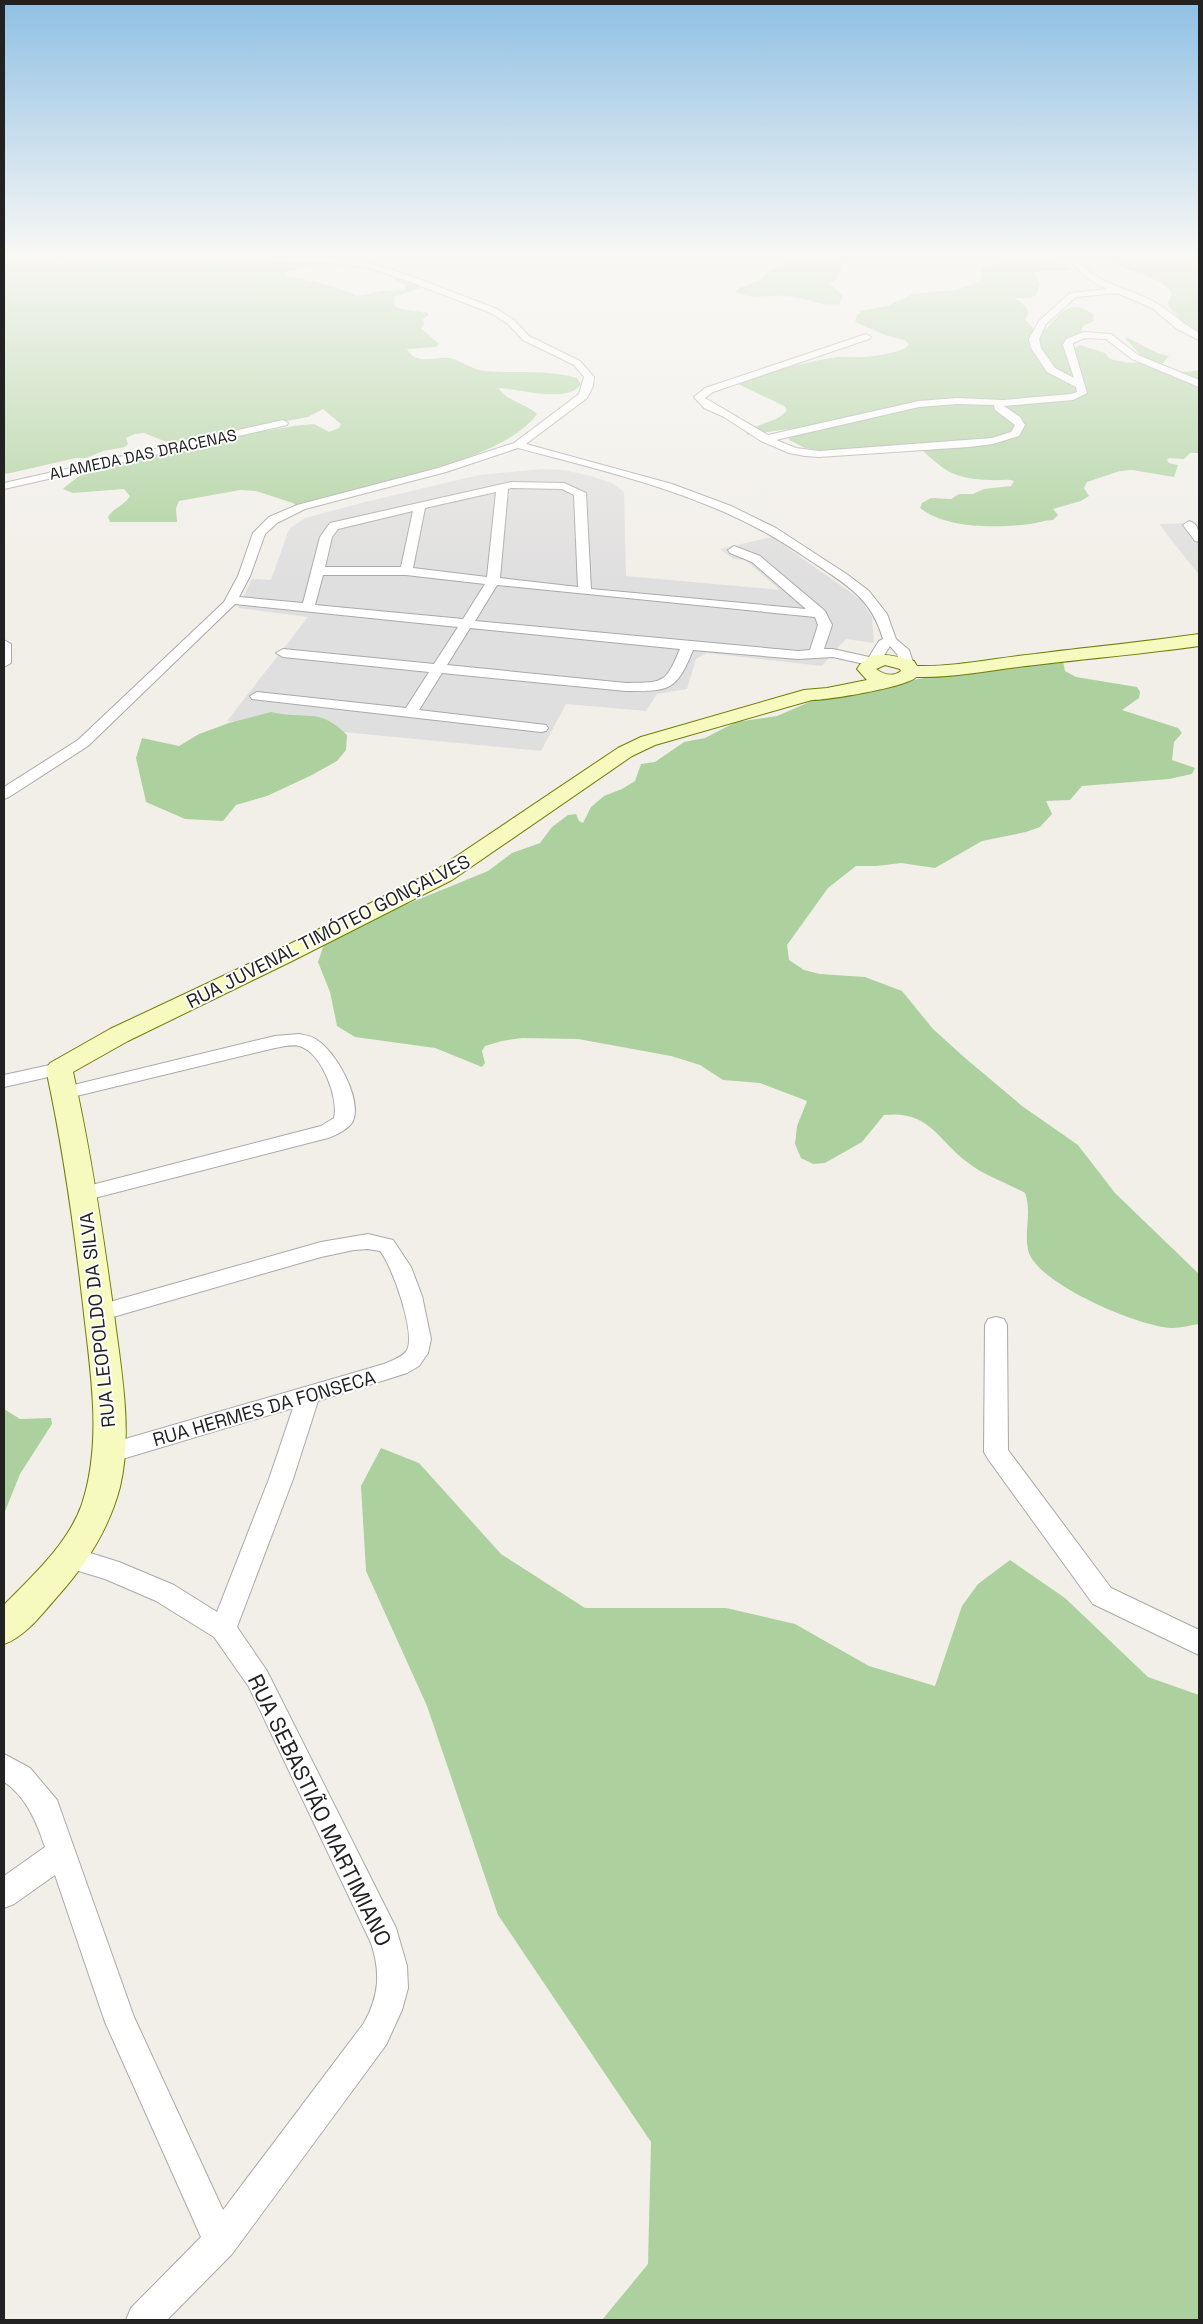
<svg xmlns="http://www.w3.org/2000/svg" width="1203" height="2324" font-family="'Space Grotesk',sans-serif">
	<rect width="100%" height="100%" fill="#f2efe9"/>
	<g fill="#e0dfdf">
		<polygon points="542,469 564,470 591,476 612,483 624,492 626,576 780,590 745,560 733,559 720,549 772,537 860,599 872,617 874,643 846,639 822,666 707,653 696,659 687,689 657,694 646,711 566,704 541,751 227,721 308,617 238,608 252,579 271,580 289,529 305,518 365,502 479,475"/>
		<polygon points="1199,523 1199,575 1159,524"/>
	</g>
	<g fill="#add19e">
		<path d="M4,256H25L56,263L75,260L134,263L159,260L310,262L321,264L308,266L285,272V275L336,287L357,296L382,291L405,290V285L393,279L403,278L420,285V288L394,297L395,306L401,309L428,313V316L422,320L424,324L421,328L439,344L436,347L407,349C416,366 434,356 449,358C461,360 472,370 485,371C516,374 546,369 577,378L581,384C569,404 519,389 499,388C504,400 527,404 537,414C508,456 397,478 349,491C332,496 315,502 298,507L293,503L256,491L240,490L179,501L176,508L177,522H110L108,517C114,507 124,506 130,496L124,489L73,493L63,489C74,479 98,462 109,457L294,426L314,424L329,432L339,428L341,424L323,409L308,417L177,442L164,441L144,433L135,434L126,438L128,444L125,447L103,451L86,458H76L6,474L4,472Z"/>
		<path d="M765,256H847L837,278L830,284L843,296L839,304C820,307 804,297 785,296C766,295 755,300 735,292L740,288L760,280L770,270L787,263Z"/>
		<path d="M1129,256H1199V339L1169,307L1168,302L1172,294C1163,276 1133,275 1117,264L1115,261L1118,258Z"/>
		<path d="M1025,257L1061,263L1073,270L1034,272L1040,284L1036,295L1030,298H1015L1026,307L1029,313L1025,320L1038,333C1058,328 1059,293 1093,314L1094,321L1083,326L1081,331L1082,335L1093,337L1076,342L1074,345L1075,348L1080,345L1105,353L1110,359C1121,361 1135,366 1145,360L1125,338H1128L1157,353L1169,356L1162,364C1172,375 1186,372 1199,370V453H1190L1184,459L1169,458L1167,460L1169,463L1178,465L1174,477L1132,470L1120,471L1087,482L1084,488L1089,496L1081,501L1053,509L1058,515L1053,520C1045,520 1038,523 1030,524C998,528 946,529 920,508L922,503L931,498L951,499L959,494H973L984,489L1011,486L1014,481C1007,478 999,481 991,480C955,479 945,472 920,448L819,450L805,448L789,440L790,437L818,425L746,435C756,421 777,424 787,410L784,406L736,383C770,372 803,362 837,357C846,356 856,358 865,357C878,356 894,353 906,348L909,344L904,340L885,335L855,322L857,314H860V311L887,306L913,294L954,290L974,284L982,278V269L985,266Z"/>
		<path d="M1063,661L1065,671L1076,677L1137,687L1140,692L1139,698L1122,710L1178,728L1182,733L1174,742L1172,760L1195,768L1192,774L1169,779L1082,786L1070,800L1046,801L1052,814L1040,827L1026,832L982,841L935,868L901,863L877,866H856L828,888L787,945L789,960L804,970L820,974L865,977L902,991L933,1029L964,1057L1022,1106L1078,1145L1115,1193L1199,1274V1324C1191,1325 1181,1328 1173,1328C1141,1328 1035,1283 1028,1250C1024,1231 1032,1212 1025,1193C1007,1183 983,1175 967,1162C937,1139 929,1110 884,1115L862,1142L825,1163L813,1164L801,1158L795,1144L797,1126L807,1101L760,1083L723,1080L700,1065L671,1056L578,1039L522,1038L502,1041L485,1046L482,1051L485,1063L482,1067L435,1048L355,1037L337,1026L330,992L318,962L323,947L338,934L373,915L405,905L488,871L512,853L540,843L552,827L568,815L576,814L579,821L583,823L591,807L604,796L622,789L635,781L641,764L655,762L684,742L705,738L736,722L777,716L814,700L877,686L983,668Z"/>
		<path d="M271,712C305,720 320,707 347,735L346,750L337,761L312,775L267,796L236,805L223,821L185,819L146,802L136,758L142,738L179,746L199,734L229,723Z"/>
		<polygon points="4,1409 20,1419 51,1418 52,1424 20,1474 4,1514"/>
		<polygon points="381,1448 419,1463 501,1554 585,1608 726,1608 795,1624 869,1666 935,1686 962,1606 978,1584 1010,1560 1065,1598 1148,1677 1199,1695 1199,2320 602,2320 648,2264 651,2142 498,1915 427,1706 366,1571 361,1486"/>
	</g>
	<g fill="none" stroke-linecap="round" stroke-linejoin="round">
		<g stroke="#a9a9a9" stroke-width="2">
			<g id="street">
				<path d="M87,256H321L367,262L411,276L497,309L514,320L529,336L580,361L594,377L593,386L587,398L526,444L672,484L731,506L776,528L848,575L869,591L887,614L896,639L909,650L914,665L907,669L902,668L897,654L890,646L878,665L873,666L833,657L798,659L693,650C676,692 669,691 626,691L442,673L419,710L546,725L548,728L546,731L541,732L252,699L250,696L257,692L406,708L429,672L283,657L276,653L283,649L434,664L458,627L235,604L88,746L9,797L4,799V787L78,740L224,602L238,576L253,533L269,517L297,505L438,468L514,443L579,394L584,377L574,365L523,340L508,324L491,313L405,280L366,267L321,262L91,259ZM518,448C600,470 684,489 759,529C778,539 796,551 814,563C847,585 872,599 883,639L879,641L869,657L833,649H824L832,625L825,611L760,556L734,546L728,550L730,553L752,562L806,609L591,589L586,493L564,483L511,482L330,523L320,537L303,603L239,597L250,576L265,534L277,523L305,509L446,472ZM511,488L562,489L574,495L578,587L500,578L508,489ZM496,492L487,577L413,568L425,508ZM413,511L401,567H325L332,537L338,529ZM323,575H406L485,584L463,619L315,605ZM497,585L815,617L818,625L810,650L798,651L475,621ZM470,628L680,649C665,685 663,682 626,683L447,665Z"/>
				<path d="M1072,256H1080L1078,260C1098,286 1132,288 1158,304C1173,313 1184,325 1199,333V340L1177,329L1152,308L1117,293L1076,297L1046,324L1039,339L1041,348L1055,368L1074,378L1063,345L1066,339L1084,332L1111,334L1138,355L1199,380V387L1132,359L1106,339L1085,338L1073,343V345L1087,393L1073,400L1004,406L1020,417L1025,425L1019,436L993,444L969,447L819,457L805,456L789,453L761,441L724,417L704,408L694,397L705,388L866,334L871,337L869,339L713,392L705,398L768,435L919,401L957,398L1003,400L1071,394L1077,392L1076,387L1047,372L1031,348L1029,339L1039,321L1070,293L1107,289C1092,282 1080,274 1070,260ZM957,404L994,405L995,410L1015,425L1011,432L992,438L819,451L796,448L776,440L919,407Z"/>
				<polygon points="283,420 288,423 287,425 4,489 4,483"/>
				<path d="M1189,521C1199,524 1199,533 1199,542L1195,541L1183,525Z"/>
				<polygon points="4,640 11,644 11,663 4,667"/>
				<path d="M299,1034C305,1035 312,1036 317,1040C336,1052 362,1098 353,1121C349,1129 336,1135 328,1138L83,1201L76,1199L73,1194L76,1189L321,1126L334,1118C339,1098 322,1055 302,1047C294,1043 283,1047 275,1048L64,1099L57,1097L54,1093L57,1089L275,1036Z"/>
				<polygon points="59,1063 66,1065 68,1069 66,1073 4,1087 4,1075"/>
				<path d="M368,1234L393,1240L411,1267L422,1296L431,1339L428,1353L419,1366L407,1373L318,1401L293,1479L237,1627L267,1671L396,1928L407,1966L408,1988L402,2010L386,2045L232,2254L167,2320H126L131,2308L201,2237L105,2022L55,1875L14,1904L4,1908V1876L45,1847C37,1823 26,1796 4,1782V1754L30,1768L57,1800L134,2017L223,2210L364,2023C379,1996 381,1973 371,1943L249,1687L214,1637L156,1601L105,1579L62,1566L58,1558L62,1550L71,1547L119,1562L174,1585L217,1612L269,1479L293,1408L109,1463L101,1460L97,1453L101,1446L384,1364C391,1361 403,1357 407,1350C416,1333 392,1265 380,1251L368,1249L354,1250L321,1257L99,1321L91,1319L88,1313L91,1307L99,1305L321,1242Z"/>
				<polygon points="996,1317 1004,1319 1007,1325 1008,1450 1111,1588 1199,1630 1199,1655 1093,1604 988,1459 984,1452 985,1325 988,1319"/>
			</g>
		</g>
		<g stroke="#707d05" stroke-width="2">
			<path id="secondary" d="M1199,634V646C1144,654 1090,658 1035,665C996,669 956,678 916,677C908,687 828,700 812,700L655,745L632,756L452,880L290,962L128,1041L73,1072C91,1152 103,1233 114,1314C121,1370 133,1431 120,1487C109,1529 86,1565 57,1597C42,1614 25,1637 4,1644V1605C33,1575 68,1544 82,1504C103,1440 90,1370 83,1305C74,1226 63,1147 46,1069L50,1063L110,1029L274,952L436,870L618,748L641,737L804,690L827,688L867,680L857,669C870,647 893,656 914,661L917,666C956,667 996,658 1035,654C1090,647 1144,642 1199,634ZM885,665L900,669L901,671C893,677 884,675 876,669Z"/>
		</g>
		<use href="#street" fill="#fff" fill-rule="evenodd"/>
		<use href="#secondary" fill="#f7fabf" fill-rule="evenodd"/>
	</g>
	<linearGradient id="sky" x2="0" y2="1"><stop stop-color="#8fc0e4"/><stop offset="0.44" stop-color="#f9f8f5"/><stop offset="1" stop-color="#f9f8f5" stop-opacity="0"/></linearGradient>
	<rect width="1203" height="581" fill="url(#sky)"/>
	<g text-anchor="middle" stroke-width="4" stroke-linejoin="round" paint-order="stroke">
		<g font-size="16" fill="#222" stroke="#fff">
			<text transform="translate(143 454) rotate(-12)" y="6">ALAMEDA DAS DRACENAS</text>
		</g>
		<g font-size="19" fill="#222" stroke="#fff">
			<text transform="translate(328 931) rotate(-27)" y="7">RUA JUVENAL TIMÓTEO GONÇALVES</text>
			<text transform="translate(97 1320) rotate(-96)" y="7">RUA LEOPOLDO DA SILVA</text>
			<text transform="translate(264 1408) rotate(-16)" y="7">RUA HERMES DA FONSECA</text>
		</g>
		<g font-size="22" fill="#222" stroke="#fff">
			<text transform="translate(320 1810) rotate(64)" y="8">RUA SEBASTIÃO MARTIMIANO</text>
		</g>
	</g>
	<rect width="1203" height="2324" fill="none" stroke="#222222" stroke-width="10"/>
</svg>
